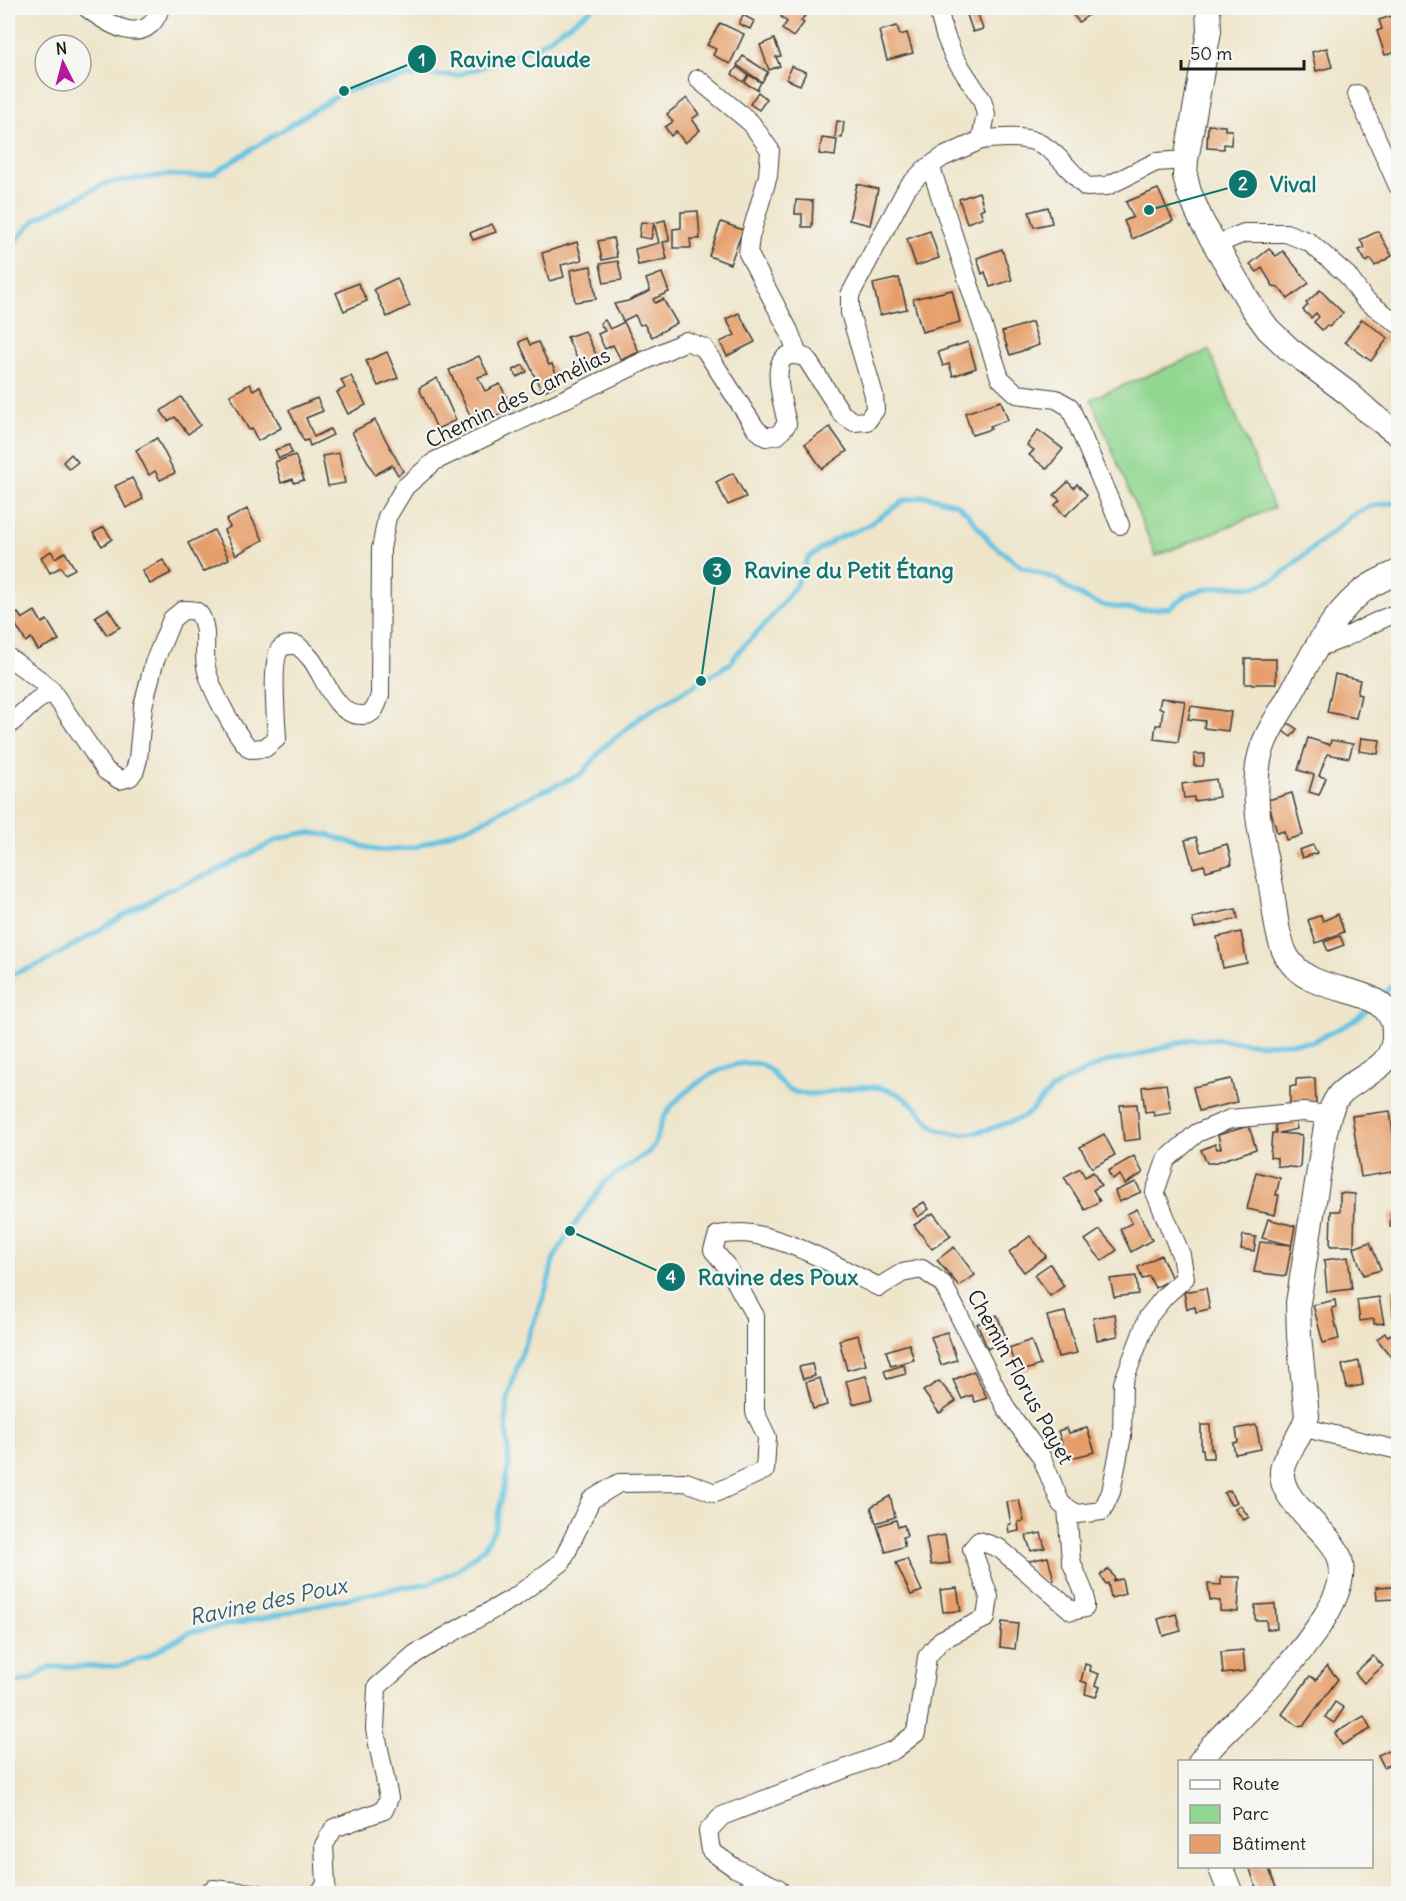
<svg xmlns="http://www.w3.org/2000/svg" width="1406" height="1901" font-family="Delius,sans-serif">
	<rect width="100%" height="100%" fill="#f6f6f2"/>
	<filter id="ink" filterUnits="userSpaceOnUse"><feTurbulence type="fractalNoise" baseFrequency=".0167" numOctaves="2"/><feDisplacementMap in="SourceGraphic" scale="12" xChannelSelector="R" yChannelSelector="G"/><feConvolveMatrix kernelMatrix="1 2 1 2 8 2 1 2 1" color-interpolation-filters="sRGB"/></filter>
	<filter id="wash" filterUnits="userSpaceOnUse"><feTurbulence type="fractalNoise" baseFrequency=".008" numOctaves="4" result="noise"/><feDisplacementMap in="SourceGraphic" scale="24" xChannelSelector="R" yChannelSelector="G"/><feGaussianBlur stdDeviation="1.35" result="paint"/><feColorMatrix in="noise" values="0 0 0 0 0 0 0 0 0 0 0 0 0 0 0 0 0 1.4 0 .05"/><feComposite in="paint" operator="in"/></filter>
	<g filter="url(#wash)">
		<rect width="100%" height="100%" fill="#eee5ca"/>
		<polygon fill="#92d791" stroke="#577a56" stroke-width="1.5" points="1209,350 1274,508 1156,556 1091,399"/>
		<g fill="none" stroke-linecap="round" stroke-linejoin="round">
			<g stroke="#63c2e1" stroke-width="5">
				<polyline points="8,248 36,219 106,183 167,175 199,176 214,173 344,91 411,76 458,75 496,62 538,46 593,8"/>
				<polyline points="8,976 43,963 166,891 212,873 279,839 297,834 308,833 328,835 375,850 394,850 416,847 483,821 509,806 582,774 604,747 642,716 731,663 738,652 770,619 796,585 808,558 835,539 865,527 905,500 926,496 957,504 966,512 991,543 1022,567 1056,579 1070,590 1091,601 1106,606 1140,610 1170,608 1187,595 1201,590 1227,586 1255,587 1277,578 1350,517 1370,506 1398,502"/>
				<polyline points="1382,997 1398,978"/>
				<path d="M8,1685L32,1679L49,1667L120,1666L146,1657L190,1632L273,1616L317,1605L402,1587L428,1584L457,1570L484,1548L495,1528L509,1464L506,1416L508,1398L518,1364L546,1290L554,1258L570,1231L605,1182L650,1151C658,1141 658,1128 664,1117C679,1091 727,1057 759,1064C775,1068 779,1090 799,1093C825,1098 852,1082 880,1088C898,1091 910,1101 922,1114C926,1118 930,1124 934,1127C961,1143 997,1127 1023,1117L1030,1112L1050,1091L1065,1081L1105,1062L1128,1058L1191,1039H1213L1259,1044L1312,1042L1354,1021L1371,1007"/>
			</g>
		</g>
		<g id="blocks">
			<g fill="#e69f6a">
				<polygon points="784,8 808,8 810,9 801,21 804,23 793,37 782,29 787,22 781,17 787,10"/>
				<polygon points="1067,8 1084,8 1090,14 1079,22"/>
				<polygon points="976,9 983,29 973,32 966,12"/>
				<polygon points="1398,14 1398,51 1385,55 1377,31 1382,29 1379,20"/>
				<polygon points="743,15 754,21 750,29 739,24"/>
				<polygon points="720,23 744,34 730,64 713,55 716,49 707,45"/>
				<polygon points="897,26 900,35 907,33 913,53 887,60 879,31"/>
				<polygon points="774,39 781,56 776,57 780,66 769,70 760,45"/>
				<polygon points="1327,48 1332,67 1316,71 1312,52"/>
				<polygon points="743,56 768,72 762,82 737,65"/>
				<polygon points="791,66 806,72 800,85 786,79"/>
				<polygon points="737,67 748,75 743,82 732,74"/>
				<polygon points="749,75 761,82 757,90 745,83"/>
				<polygon points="758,92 767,99 759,110 750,104"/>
				<polygon points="687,98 699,114 692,119 700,130 685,143 676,131 671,136 665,127 673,122 667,114"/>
				<polygon points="837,121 844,122 842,138 835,137"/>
				<polygon points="1208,125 1225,126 1225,130 1232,130 1231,145 1224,144 1224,149 1207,148"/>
				<polygon points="822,138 837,140 835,156 819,154"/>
				<polygon points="857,184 878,189 870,225 849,220"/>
				<polygon points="1158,189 1173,221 1132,239 1124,221 1133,217 1126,202"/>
				<polygon points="979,192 984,208 980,210 983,217 967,223 959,199"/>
				<polygon points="796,200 813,201 812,227 802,227 802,214 795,214"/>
				<polygon points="1048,207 1052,223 1034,227 1029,212"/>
				<polygon points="698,211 700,239 690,239 691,248 673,248 673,229 681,228 681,212"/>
				<polygon points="665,220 669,238 669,241 663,242 667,259 638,265 635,249 659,243 654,223 651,239 639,237 641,222 654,223"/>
				<polygon points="721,222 743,230 730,264 709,256"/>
				<polygon points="492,224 496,232 473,240 470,233"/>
				<polygon points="930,231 939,258 916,266 907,239"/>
				<polygon points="1378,231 1392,256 1375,266 1371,259 1366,262 1359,250 1365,248 1360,240"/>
				<polygon points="613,238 617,257 602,260 598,241"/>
				<polygon points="577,242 582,260 561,265 564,277 549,281 542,253"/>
				<polygon points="1002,249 1012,280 990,287 985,272 982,274 977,258"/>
				<polygon points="1269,249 1276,256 1283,251 1309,283 1288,299 1278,287 1273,286 1262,268 1257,272 1250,264"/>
				<polygon points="618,261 622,280 604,283 600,264"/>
				<polygon points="591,266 596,299 575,302 570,270"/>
				<polygon points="662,273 669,292 653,299 655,303 663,299 677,323 652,337 644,324 640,325 635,315 623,321 614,304 628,301 650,291 646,279"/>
				<polygon points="397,278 410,306 387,317 374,289"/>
				<polygon points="899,278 907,309 880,315 873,284"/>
				<polygon points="358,283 367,301 344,311 336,293"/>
				<polygon points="952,290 960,322 922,332 913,299"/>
				<polygon points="1320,290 1343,313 1329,327 1327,325 1322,330 1314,322 1319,317 1316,313 1311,318 1303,310 1308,305 1306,303"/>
				<polygon points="739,313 755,342 727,356 720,342 735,335 726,319"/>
				<polygon points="1362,319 1388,338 1371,361 1345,342"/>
				<polygon points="605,320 610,329 624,322 639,352 621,360 613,345 605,349 598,334 605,331 600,323"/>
				<polygon points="1032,322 1039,345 1010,355 1002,332"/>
				<polygon points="585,331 599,361 582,369 567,337"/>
				<polygon points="527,338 530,345 538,342 549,365 552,364 560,383 542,392 519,342"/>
				<polygon points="968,342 976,368 953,376 949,364 943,366 938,352"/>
				<polygon points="387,352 398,378 378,386 366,361"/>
				<polygon points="479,356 488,374 478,377 485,391 500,384 512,409 475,426 449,370"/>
				<polygon points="523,365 527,372 517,377 513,370"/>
				<polygon points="351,376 366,405 348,414 337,392 345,388 341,380"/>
				<polygon points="437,378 456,420 437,429 419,388"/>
				<polygon points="250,384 253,390 260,386 281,428 258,441 252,429 249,430 230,395"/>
				<polygon points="181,397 200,425 188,434 175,417 168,421 161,411"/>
				<polygon points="317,398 323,411 306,418 314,437 330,429 333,435 310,446 308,440 304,441 289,410"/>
				<polygon points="1001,401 1008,420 990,426 991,429 972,435 965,413"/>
				<polygon points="375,420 403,471 402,472 398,475 392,465 375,475 356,440 352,432"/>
				<polygon points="830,427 847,451 822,469 805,444"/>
				<polygon points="1038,430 1063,449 1047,469 1029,455 1034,450 1027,445"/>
				<polygon points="157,438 175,473 160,480 155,471 149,475 136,450"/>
				<polygon points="289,445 292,453 279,458 275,450"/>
				<polygon points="339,453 345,483 328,486 322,456"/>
				<polygon points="71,454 78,462 69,469 63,462"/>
				<polygon points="295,455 304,480 294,483 293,479 281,483 275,462"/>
				<polygon points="733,473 746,497 728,505 716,482"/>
				<polygon points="132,478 143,499 126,508 115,486"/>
				<polygon points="1068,482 1074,488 1077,484 1087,495 1065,516 1055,505 1060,500 1054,495"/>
				<polygon points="247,509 263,540 236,555 224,530 230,527 226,520"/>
				<polygon points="104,527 112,539 102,546 93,533"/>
				<polygon points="214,530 229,559 203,572 188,543"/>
				<polygon points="51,551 55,558 65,552 75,569 65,574 61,567 50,573 41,557"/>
				<polygon points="163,560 171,573 150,584 142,571"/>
				<polygon points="108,609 120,627 107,635 95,617"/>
				<polygon points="35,611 42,623 47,620 59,640 38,650 31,638 26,642 11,617 18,613 22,619"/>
				<rect x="1245" y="659" width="31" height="25"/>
				<polygon points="1335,674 1360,680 1357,694 1361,695 1356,718 1327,712"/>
				<polygon points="1161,698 1185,701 1178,742 1154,739 1156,725 1161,725 1163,709 1159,708"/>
				<polygon points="1191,706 1231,712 1228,731 1204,728 1205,721 1188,719"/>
				<polygon points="1288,723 1297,729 1291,737 1283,731"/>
				<polygon points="1308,738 1330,745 1331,740 1353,744 1349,758 1327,754 1319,776 1326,778 1319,795 1309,792 1314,775 1298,770"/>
				<polygon points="1361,738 1380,740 1378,754 1359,751"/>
				<polygon points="1194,754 1205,754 1203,766 1194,766"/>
				<polygon points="1216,779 1219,797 1194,801 1194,797 1184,798 1182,784"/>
				<polygon points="1292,793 1303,835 1286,840 1284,831 1277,833 1268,800"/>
				<polygon points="1196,837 1201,852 1227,844 1232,864 1206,871 1204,865 1193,868 1185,840"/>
				<polygon points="1313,845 1317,853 1302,858 1299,850"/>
				<polygon points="1236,909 1238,919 1195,928 1192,918"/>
				<polygon points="1338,914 1344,932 1316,943 1308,920 1321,915 1323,921"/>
				<polygon points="1241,932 1247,963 1223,968 1217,937"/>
				<polygon points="1340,936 1344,945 1328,951 1324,942"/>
				<polygon points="1315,1078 1316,1105 1290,1106 1290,1086 1296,1086 1296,1079"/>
				<polygon points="1231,1079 1237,1102 1199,1111 1193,1087"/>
				<polygon points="1166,1084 1171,1113 1154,1116 1153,1111 1145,1112 1142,1087"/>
				<polygon points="1137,1104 1140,1139 1124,1141 1120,1105"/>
				<polygon points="1390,1111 1398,1171 1361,1177 1352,1116"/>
				<polygon points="1295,1120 1297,1129 1279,1133 1302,1135 1300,1168 1277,1166 1277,1158 1270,1157 1272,1133 1276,1133 1275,1125"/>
				<polygon points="1249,1126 1256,1149 1214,1163 1207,1163 1201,1150 1215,1144 1217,1149 1221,1148 1218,1135"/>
				<polygon points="1104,1134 1115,1155 1092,1168 1080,1147"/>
				<polygon points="1134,1156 1143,1173 1125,1184 1120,1175 1112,1179 1108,1171"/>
				<polygon points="1080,1168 1085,1177 1093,1172 1101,1185 1093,1190 1100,1201 1085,1210 1064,1177"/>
				<polygon points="1256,1172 1280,1178 1276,1195 1279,1195 1275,1215 1247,1209"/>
				<polygon points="1136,1182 1141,1192 1119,1202 1115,1191"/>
				<polygon points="1340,1193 1355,1194 1354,1246 1330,1246 1331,1211 1340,1211"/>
				<polygon points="924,1202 929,1209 918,1217 913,1209"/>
				<polygon points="1137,1209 1152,1240 1131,1252 1120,1229 1132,1223 1127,1214"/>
				<polygon points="933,1213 951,1236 932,1249 914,1225"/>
				<polygon points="1391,1213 1398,1213 1398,1227 1390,1227"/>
				<polygon points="1268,1219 1295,1226 1286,1276 1254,1272 1260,1242 1291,1245 1262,1238"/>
				<polygon points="1100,1230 1117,1250 1102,1261 1085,1240"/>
				<polygon points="1243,1235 1256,1237 1254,1251 1241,1249"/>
				<polygon points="1030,1236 1046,1256 1024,1272 1009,1252"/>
				<polygon points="1370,1242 1381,1270 1363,1275 1354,1248"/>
				<polygon points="954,1247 975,1275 959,1286 937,1260"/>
				<polygon points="1161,1255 1172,1279 1155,1288 1149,1276 1142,1279 1138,1267"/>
				<polygon points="1348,1257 1352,1289 1327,1292 1324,1260"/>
				<polygon points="1050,1264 1064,1286 1050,1296 1034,1275"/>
				<polygon points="1136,1276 1138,1294 1114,1297 1110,1279"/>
				<polygon points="1206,1288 1210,1309 1196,1312 1195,1307 1187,1309 1184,1292"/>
				<polygon points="1392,1289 1398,1289 1398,1316 1393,1316"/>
				<polygon points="1379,1297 1384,1323 1374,1324 1374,1319 1360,1321 1357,1300"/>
				<polygon points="1335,1300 1336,1307 1332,1308 1339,1339 1323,1343 1313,1305"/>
				<polygon points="1065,1312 1077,1353 1058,1357 1047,1316"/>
				<polygon points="1115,1314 1118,1336 1097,1340 1093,1318"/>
				<polygon points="997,1315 1006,1338 988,1349 977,1324"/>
				<polygon points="1398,1330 1398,1360 1394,1355 1391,1357 1377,1339 1385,1333 1388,1336"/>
				<polygon points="947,1332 957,1360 941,1365 931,1337"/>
				<polygon points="858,1335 866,1365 847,1370 839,1340"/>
				<polygon points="1031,1340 1040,1365 1017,1373 1009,1348"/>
				<polygon points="909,1344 914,1360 891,1366 886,1351"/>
				<polygon points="1359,1361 1363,1385 1347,1388 1342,1365"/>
				<polygon points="812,1364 815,1376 803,1379 799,1367"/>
				<polygon points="904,1365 906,1374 887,1379 884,1371"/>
				<polygon points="974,1371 987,1398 975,1402 972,1395 962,1399 953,1380"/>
				<polygon points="866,1376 872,1399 853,1404 846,1381"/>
				<polygon points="820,1378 827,1405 813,1409 806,1382"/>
				<polygon points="939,1381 956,1401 943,1410 944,1411 939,1413 923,1391"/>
				<polygon points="1201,1425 1210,1425 1211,1449 1213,1449 1213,1458 1204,1458 1203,1449 1201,1449"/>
				<polygon points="1256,1425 1261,1449 1235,1454 1233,1443 1238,1442 1236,1429"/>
				<polygon points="1067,1428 1069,1433 1087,1428 1095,1452 1067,1459 1058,1431"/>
				<polygon points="1230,1490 1237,1502 1231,1505 1224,1493"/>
				<polygon points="890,1496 895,1517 876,1523 871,1507"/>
				<polygon points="1019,1500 1024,1521 1018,1522 1019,1531 1009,1533 1008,1525 1011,1524 1007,1502"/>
				<polygon points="1240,1505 1249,1517 1244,1520 1235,1509"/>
				<polygon points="896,1520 898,1527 904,1525 907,1536 902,1537 905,1546 886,1552 877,1526"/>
				<polygon points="1041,1533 1045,1548 1031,1551 1026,1536"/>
				<polygon points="945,1535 950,1563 931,1565 926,1538"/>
				<polygon points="1048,1557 1054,1580 1046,1582 1034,1577 1029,1561"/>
				<polygon points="907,1559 922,1591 911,1595 896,1563"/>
				<polygon points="1109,1569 1115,1579 1112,1581 1122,1579 1125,1594 1111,1598 1108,1583 1106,1584 1100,1575"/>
				<polygon points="1221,1577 1240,1577 1238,1612 1220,1611 1220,1601 1210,1600 1208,1584 1221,1585"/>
				<polygon points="1394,1586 1395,1599 1377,1600 1376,1587"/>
				<polygon points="957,1588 961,1611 943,1612 940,1590"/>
				<polygon points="1275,1604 1277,1629 1267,1629 1266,1620 1255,1620 1255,1605"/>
				<polygon points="1176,1614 1181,1631 1163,1636 1158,1619"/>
				<polygon points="1002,1622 1018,1624 1015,1649 1000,1647"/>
				<polygon points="1243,1650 1245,1671 1223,1674 1221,1652"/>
				<polygon points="1373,1656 1383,1666 1364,1683 1355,1673"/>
				<polygon points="1085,1664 1091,1666 1090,1671 1099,1674 1095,1685 1100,1687 1096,1697 1085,1694 1087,1683 1081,1681"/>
				<polygon points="1327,1666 1338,1679 1304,1725 1297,1726 1282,1714 1310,1676 1316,1680"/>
				<polygon points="1335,1702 1344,1708 1334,1723 1325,1717"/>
				<polygon points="1364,1716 1371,1729 1342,1745 1335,1733"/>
				<polygon points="1396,1747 1398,1761 1384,1767 1378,1755"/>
				<polygon points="1249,1866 1268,1866 1278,1893 1258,1893"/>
			</g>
		</g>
	</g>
	<g filter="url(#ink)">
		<use href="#blocks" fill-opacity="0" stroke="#3c3a36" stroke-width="1.5"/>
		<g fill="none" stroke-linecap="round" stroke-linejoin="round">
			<g stroke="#3c3a36" stroke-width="20">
				<g id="minor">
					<path d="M87,8C109,25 147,49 160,8"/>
					<polyline points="698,79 751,123 770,150 768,176 750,237 748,253 789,331 798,355"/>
					<polyline points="1357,94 1398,186"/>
					<path d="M981,140C1044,132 1046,145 1086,187L1107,186L1156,162L1186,160"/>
					<polyline points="929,167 933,174 1000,378 1017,394 1056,399 1070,407 1120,525"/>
					<polyline points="1215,245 1244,233 1286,233 1309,242 1347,275 1364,299 1398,324"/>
					<path d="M1317,647C1349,640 1368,622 1398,613"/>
					<polyline points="8,657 40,680 52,691"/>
					<path d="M8,726L36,701L52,691L106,771L120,780L130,777L135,770L138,759L143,706L154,663L172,619L183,610C189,610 196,609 200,615C209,631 203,649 206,667C210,688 235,734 250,749L265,748L277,738C276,721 271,660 280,649C285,644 291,645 297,645C302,649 307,654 311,659C325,677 335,717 363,715C375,715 377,704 380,695L381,549L387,517L405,487L435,461L686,341L704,348L756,429L766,437L778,435L787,424C783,403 762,341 806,358L842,414L854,422L867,421L875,410L874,395L850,313V295L907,188L924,170L943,157L981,140L986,114L982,100L954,57L945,35L939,13L942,8"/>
					<polyline points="1305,1428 1398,1450"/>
					<polyline points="206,1894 213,1889 260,1894"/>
					<path d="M318,1894L326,1885L324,1845L334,1828L384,1810L389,1798L375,1729L377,1687L415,1654L515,1597L562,1562L591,1500L619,1483L686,1482L715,1493L765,1470L767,1437L755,1412V1316L728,1268L713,1250L718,1235C725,1234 733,1233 741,1233C784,1235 840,1268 879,1287L902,1273L922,1269L943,1284L1007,1410L1041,1456L1061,1504L1077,1514L1102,1511L1111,1492L1122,1436L1123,1383L1148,1317L1165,1296L1185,1278L1181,1255L1155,1192L1166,1160L1197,1133L1230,1119L1303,1112L1329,1115"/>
					<polyline points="781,1894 778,1888 735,1868 711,1851 708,1831 722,1816 894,1750 916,1733 927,1657 941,1640 986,1618 989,1597 972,1549 979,1541 999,1548 1072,1611 1085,1608 1085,1595 1071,1561 1067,1508"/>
				</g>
			</g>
			<g stroke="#3c3a36" stroke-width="26">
				<g id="major">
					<polyline points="1208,8 1209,31 1186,160 1185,176 1189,192 1202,222 1252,307 1268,329 1289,349 1349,394 1370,413 1398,434"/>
					<path d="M1200,1762L1212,1746C1245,1711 1356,1610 1340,1559C1331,1528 1273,1501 1283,1465C1289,1447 1303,1435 1307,1416L1299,1336L1298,1303L1325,1132C1328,1119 1331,1105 1340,1094C1360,1074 1392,1070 1394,1038C1394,1033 1394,1024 1392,1020C1376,980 1313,1000 1287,957C1276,937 1275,908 1271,886C1263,846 1251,801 1259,760C1263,738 1277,718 1288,699C1308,663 1327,621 1359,594C1370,584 1385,578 1398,572"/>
					<polyline points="1220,1866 1231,1894"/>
				</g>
			</g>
			<use href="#minor" stroke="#fff" stroke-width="18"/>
			<use href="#major" stroke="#fff" stroke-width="24"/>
		</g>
	</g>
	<g text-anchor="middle" stroke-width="4.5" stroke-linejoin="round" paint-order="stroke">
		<g font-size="21" fill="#1c1c1c" stroke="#f6f6f2">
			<text transform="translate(518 398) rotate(-26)" y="7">Chemin des Camélias</text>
			<text transform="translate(1020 1377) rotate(61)" y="7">Chemin Florus Payet</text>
		</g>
		<g font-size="22" font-style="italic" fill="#385e6b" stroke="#f6f6f2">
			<text transform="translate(268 1601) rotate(-12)" y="8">Ravine des Poux</text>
		</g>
	</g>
	<path fill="none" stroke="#0f766e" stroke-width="2" d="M344 91L422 59M1149 210L1243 184M701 681L717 571M570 1231L671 1277"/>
	<g fill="#0f766e" stroke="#f6f6f2" stroke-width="2">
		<circle cx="344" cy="91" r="6"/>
		<circle cx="1149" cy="210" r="6"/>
		<circle cx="701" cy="681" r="6"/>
		<circle cx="570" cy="1231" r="6"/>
		<circle cx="422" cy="59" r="15"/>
		<circle cx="1243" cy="184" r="15"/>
		<circle cx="717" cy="571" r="15"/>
		<circle cx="671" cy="1277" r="15"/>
	</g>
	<g font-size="18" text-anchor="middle" font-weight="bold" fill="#fff">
		<text x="422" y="66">1</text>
		<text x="1243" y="190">2</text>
		<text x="717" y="577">3</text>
		<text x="671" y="1283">4</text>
	</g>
	<g font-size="22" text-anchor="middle" font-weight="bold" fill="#0f766e" stroke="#f6f6f2" stroke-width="4.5" stroke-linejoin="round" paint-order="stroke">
		<text x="520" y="67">Ravine Claude</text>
		<text x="1293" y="192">Vival</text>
		<text x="849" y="578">Ravine du Petit Étang</text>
		<text x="778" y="1285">Ravine des Poux</text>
	</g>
	<rect width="1406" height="1901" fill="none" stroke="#f6f6f2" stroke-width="30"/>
	<rect x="1178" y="1760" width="195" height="108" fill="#f6f6f2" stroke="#9f9f9c" stroke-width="1.5"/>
	<rect x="1190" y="1780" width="30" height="9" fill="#ffffff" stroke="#9f9f9c" stroke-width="1.5"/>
	<text x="1232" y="1790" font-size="18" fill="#1c1c1c">Route</text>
	<rect x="1190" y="1805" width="30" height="18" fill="#92d791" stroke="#9f9f9c" stroke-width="1.5"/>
	<text x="1232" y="1820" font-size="18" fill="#1c1c1c">Parc</text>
	<rect x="1190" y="1835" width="30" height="18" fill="#e69f6a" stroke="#9f9f9c" stroke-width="1.5"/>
	<text x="1232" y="1850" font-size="18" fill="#1c1c1c">Bâtiment</text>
	<g transform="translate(63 63) rotate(354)"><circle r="28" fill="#f6f6f2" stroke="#9f9f9c" stroke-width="1.5"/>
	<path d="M0-4.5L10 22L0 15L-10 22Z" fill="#b5179e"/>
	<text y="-9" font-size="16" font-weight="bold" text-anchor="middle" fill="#1c1c1c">N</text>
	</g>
	<path d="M1181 60v9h123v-9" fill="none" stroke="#1c1c1c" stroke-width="3"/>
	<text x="1190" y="60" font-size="18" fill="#1c1c1c" stroke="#f6f6f2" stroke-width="4.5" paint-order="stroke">50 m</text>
</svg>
